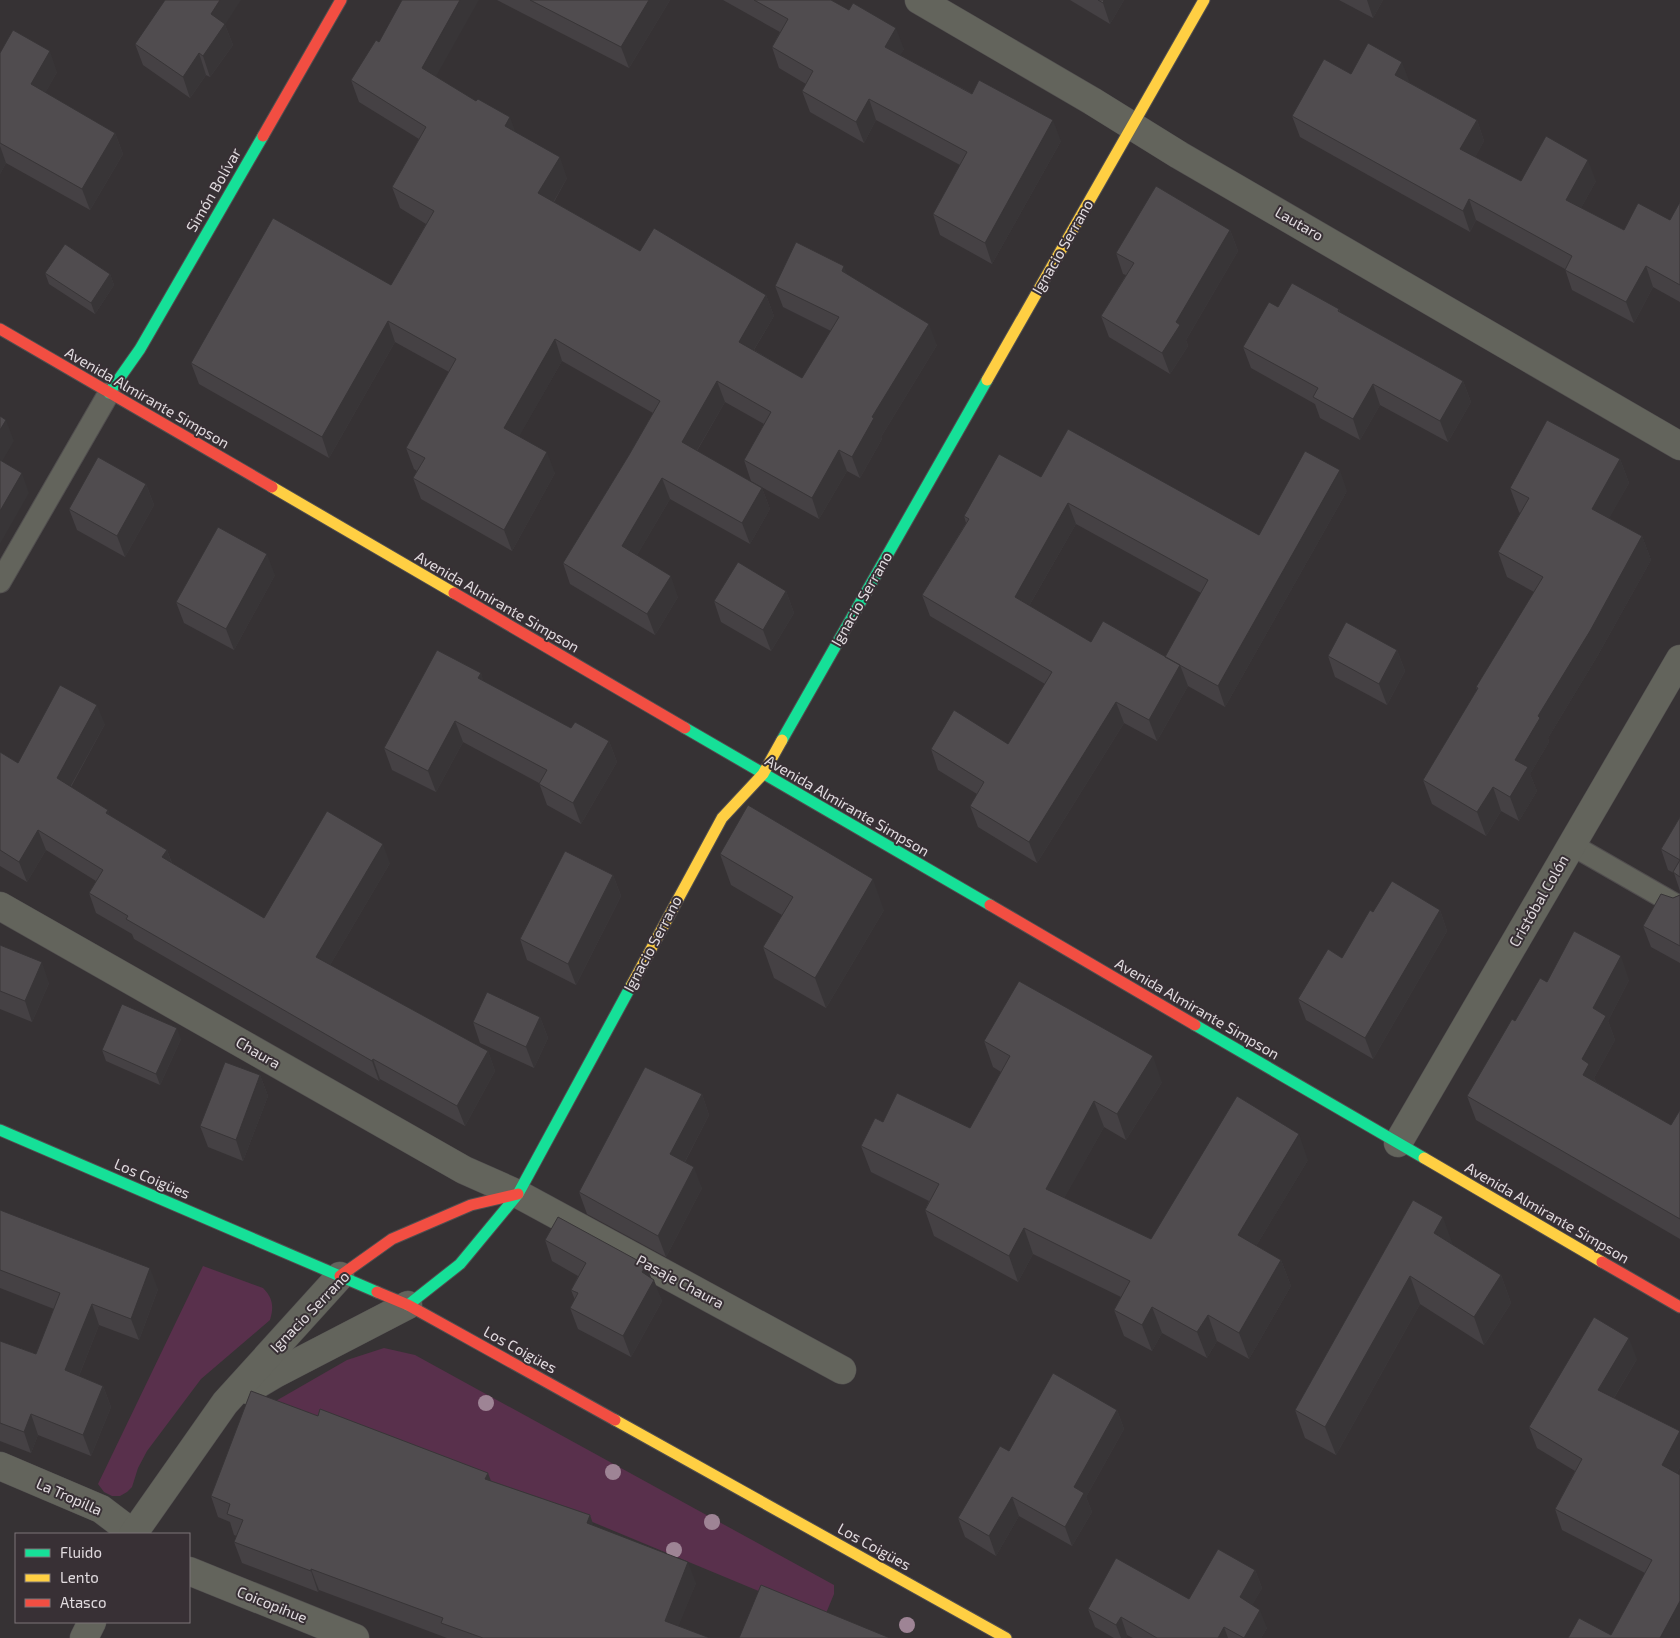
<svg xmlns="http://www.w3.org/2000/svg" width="1680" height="1638" font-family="'Exo 2',sans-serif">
	<rect width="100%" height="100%" fill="#363234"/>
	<g fill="#59304c">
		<path d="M203,1266L263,1288C273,1298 274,1307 270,1320L201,1379L147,1451L138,1468L132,1487L127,1492L120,1496H112L104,1492L98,1484Z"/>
		<polygon points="384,1348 415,1355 834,1585 834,1594 824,1618 549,1504 274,1402 347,1360"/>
	</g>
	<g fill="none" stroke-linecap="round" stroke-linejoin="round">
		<g stroke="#514e4f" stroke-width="23">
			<g id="lane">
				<polyline points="0,582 109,393"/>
				<polyline points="1572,845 1680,907"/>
			</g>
		</g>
		<g stroke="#514e4f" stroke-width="29">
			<g id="street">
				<polyline points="919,0 1092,101 1179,155 1680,446"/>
				<polyline points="0,906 464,1170 518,1194 842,1370"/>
				<polyline points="1398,1143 1680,659"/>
				<polyline points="248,1390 275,1374 408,1305"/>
				<polyline points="0,1466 101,1509 134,1534"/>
				<polyline points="133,1534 225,1403 340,1276"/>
				<polyline points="189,1571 355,1638"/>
				<polyline points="84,1638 92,1622"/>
			</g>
		</g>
		<g stroke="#514e4f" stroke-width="13">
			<g id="fast">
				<polyline points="109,393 140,349 263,136"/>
				<polyline points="685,728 990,905"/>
				<polyline points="782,740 987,380"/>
				<polyline points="1195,1025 1424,1158"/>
				<polyline points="0,1130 377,1292"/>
				<polyline points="408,1305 460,1264 518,1194 631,986"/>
			</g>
		</g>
		<g stroke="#514e4f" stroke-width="13">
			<g id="slow">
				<polyline points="987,380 1204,0"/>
				<polyline points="272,487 454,593"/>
				<polyline points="631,986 722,818 763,774 782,740"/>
				<polyline points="1424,1158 1602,1262"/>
				<polyline points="615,1420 1006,1638"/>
			</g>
		</g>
		<g stroke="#514e4f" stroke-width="13">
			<g id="jam">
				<polyline points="263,136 341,0"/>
				<polyline points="0,329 272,487"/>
				<polyline points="454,593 685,728"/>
				<polyline points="990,905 1195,1025"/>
				<polyline points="1602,1262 1680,1307"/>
				<polyline points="340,1276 392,1239 471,1205 518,1194"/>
				<polyline points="377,1292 408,1305 615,1420"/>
			</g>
		</g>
		<use href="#lane" stroke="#63645c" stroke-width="21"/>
		<use href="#street" stroke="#63645c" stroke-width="28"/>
		<use href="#fast" stroke="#16e098" stroke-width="11"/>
		<use href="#slow" stroke="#ffcf43" stroke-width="11"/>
		<use href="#jam" stroke="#f24e42" stroke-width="11"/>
	</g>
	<g fill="#9e8495">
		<circle cx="486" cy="1403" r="8"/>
		<circle cx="613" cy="1472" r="8"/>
		<circle cx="712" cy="1522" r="8"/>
		<circle cx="674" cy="1550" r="8"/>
		<circle cx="907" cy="1625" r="8"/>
	</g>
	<g fill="#454144" fill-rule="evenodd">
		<polygon points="497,0 670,0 629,68"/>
		<polygon points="723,0 831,0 904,49 900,55 1061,141 992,264 940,235 933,214 960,165 876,120 864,143 810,112 802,91 806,84 779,68 772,47 780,32"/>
		<polygon points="1070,0 1124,0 1110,24"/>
		<polygon points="1339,0 1383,0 1373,18"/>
		<polygon points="225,25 233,45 210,77 206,75 190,98 143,65 135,44"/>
		<polygon points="0,53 57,72 45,93 115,133 123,154 90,210 6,163 0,174"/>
		<polygon points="1351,74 1410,83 1477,120 1484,141 1475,157 1521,181 1596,181 1581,208 1624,230 1670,220 1680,202 1680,302 1653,287 1634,323 1572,290 1565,269 1476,220 1470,232 1300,137 1292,116"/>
		<polygon points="436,77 515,132 567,178 554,202 640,251 766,295 774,316 754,350 802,378 831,331 783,307 775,286 847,274 937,345 881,437 882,439 860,478 847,471 819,519 751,481 744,460 764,424 725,402 697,451 762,488 770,509 750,544 670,499 637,555 678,597 655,635 570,584 563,563 629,455 653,413 562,361 519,436 555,473 512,551 421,499 413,478 417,471 414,469 406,448 449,372 395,342 329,458 199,384 191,363 391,285 426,224 400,208 392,187 419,139 359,102 351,80"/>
		<polygon points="1230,230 1238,251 1186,340 1188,346 1170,374 1109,337 1101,316 1126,275 1123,274 1116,253"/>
		<polygon points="45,273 110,274 114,285 95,314 49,284"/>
		<polygon points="1278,307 1339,309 1341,313 1463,381 1471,402 1448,442 1380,405 1360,440 1320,418 1315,404 1251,368 1243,347"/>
		<polygon points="1620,459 1629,483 1609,518 1642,536 1651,560 1598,655 1548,738 1549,742 1530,774 1537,791 1519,821 1501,811 1486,836 1432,804 1423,780 1477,690 1476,687 1534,592 1507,577 1498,552 1520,513 1519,512 1510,488"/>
		<path d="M1041,477L1259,535L1347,491L1225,707L1188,686L1157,741L1124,723L1037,863L978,827L970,806L977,794L938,770L931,749L1008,744L1045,684L930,616L922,595L966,523L964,516ZM1076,524L1201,593L1165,657L1091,642L1029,606Z"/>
		<polygon points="146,484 154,505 125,557 77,530 69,509"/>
		<polygon points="275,575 234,650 184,623 176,602"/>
		<polygon points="786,591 794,613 771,651 721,622 714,601"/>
		<polygon points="1397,650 1405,671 1387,705 1335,677 1328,656"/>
		<polygon points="481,673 483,681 571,728 609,741 617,762 581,824 547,805 539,783 463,742 436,792 392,770 384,748"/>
		<polygon points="105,724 71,787 108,810 110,816 167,850 172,863 264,918 390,863 330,965 488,1051 495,1071 465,1126 380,1079 379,1081 134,939 132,934 96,913 89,893 96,881 46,850 27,882 0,866 0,752 18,763"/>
		<polygon points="1680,817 1680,891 1674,873 1668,870 1661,849"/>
		<polygon points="720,854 884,910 826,1008 774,978 763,947 782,915 731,885"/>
		<polygon points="613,875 621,896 576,985 527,960 520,939"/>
		<polygon points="1680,895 1680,963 1651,947 1643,926 1673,898"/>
		<polygon points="1440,910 1447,931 1373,1059 1306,1020 1298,999 1342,958 1373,912"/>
		<polygon points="0,945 49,983 32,1022 0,1009"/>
		<polygon points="1629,980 1608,1021 1615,1040 1594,1078 1596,1082 1671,1125 1680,1110 1680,1239 1476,1120 1467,1096 1515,1021 1547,982"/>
		<polygon points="540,1017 548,1038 534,1068 480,1043 473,1022"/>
		<polygon points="181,1039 160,1085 106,1061 102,1050"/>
		<polygon points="984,1041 1162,1082 1126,1140 1104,1127 1064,1198 1151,1239 1308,1160 1256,1246 1281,1260 1291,1286 1249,1359 1217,1341 1207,1358 1162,1333 1152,1351 1124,1336 1114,1310 1121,1297 1033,1254 1018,1282 934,1236 925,1210 929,1201 871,1172 861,1146 883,1122 970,1128 1001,1072 993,1067"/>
		<polygon points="260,1075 268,1096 243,1161 208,1147 200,1126"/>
		<polygon points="702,1094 709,1115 685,1162 702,1188 666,1257 587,1214 579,1192"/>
		<polygon points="1413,1200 1453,1245 1501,1275 1511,1303 1484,1345 1420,1304 1336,1455 1305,1438 1295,1410"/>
		<polygon points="0,1210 158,1289 139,1340 99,1325 79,1376 103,1386 111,1407 91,1456 38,1435 31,1453 0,1441 0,1341 36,1354 54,1309 0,1288"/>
		<polygon points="545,1240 651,1278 662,1301 631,1357 578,1329 570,1308 575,1300 571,1290 578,1276 552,1261"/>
		<polygon points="1637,1359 1614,1398 1680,1432 1680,1467 1677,1473 1680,1475 1680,1636 1679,1638 1611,1635 1645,1573 1562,1530 1555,1509 1575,1471 1537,1448 1529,1427"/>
		<polygon points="1117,1410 1124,1429 1086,1497 1092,1512 1072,1546 1019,1516 996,1556 965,1537 958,1518 1009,1451"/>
		<polygon points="318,1416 491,1481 590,1515 593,1525 696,1583 678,1626 710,1638 447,1638 319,1590 318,1592 242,1563 234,1542 237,1536 234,1535 230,1522 218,1517 211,1496"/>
		<polygon points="1255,1570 1262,1588 1252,1605 1267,1628 1261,1638 1133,1638 1127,1635 1126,1638 1114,1638 1095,1627 1088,1609 1189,1599"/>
	</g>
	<g fill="#383537">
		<polygon points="220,0 241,0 225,25 233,45 210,77 203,56 211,14"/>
		<polygon points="460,0 479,0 429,89 422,68"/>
		<polygon points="649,0 670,0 629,68 621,47"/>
		<polygon points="1104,0 1124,0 1110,24 1103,3"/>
		<polygon points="1367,0 1383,0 1373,18"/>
		<polygon points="896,28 904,49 893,68 885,47"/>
		<polygon points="50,51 57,72 38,106 31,84"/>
		<polygon points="199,53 206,75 190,98 183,77"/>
		<polygon points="1402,62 1410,83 1403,96 1395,75"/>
		<polygon points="869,99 876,120 864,143 856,122"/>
		<polygon points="510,117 518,139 505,126"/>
		<polygon points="1053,120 1061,141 992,264 985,243"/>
		<polygon points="1477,120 1484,141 1468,170 1460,149"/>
		<polygon points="115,133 123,154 90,210 82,189"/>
		<polygon points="0,146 6,163 0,174"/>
		<polygon points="560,157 567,178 546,215 538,193"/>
		<polygon points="1588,160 1596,181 1574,221 1566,200"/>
		<polygon points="1469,199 1476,220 1470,232 1463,211"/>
		<polygon points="1230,230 1238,251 1186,340 1188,346 1170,374 1162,353 1176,322"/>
		<polygon points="844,266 852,287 842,271"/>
		<polygon points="1646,266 1653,287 1634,323 1626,302"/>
		<polygon points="110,274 114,285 95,314 91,303"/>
		<polygon points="766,295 774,316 746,363 739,342"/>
		<polygon points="388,321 395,342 329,458 322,437"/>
		<polygon points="929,324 937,345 881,437 882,439 860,478 852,457 872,417"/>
		<polygon points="555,339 562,361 512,449 504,428"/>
		<polygon points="717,381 725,402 689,464 682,442"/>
		<polygon points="1463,381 1471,402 1448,442 1440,421"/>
		<polygon points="1373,384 1380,405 1360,440 1353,419"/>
		<polygon points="6,420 14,441 0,465 0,430"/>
		<polygon points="839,450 847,471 819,519 812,498"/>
		<polygon points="547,452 555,473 512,551 504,530"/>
		<polygon points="1620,459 1629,483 1601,533 1592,509"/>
		<polygon points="1340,470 1347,491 1225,707 1218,686"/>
		<polygon points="22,473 29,493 0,544 0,511"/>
		<polygon points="662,478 670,499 630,567 622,546"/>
		<polygon points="146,484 154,505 125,557 117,536"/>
		<polygon points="762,488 770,509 750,544 742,523"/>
		<polygon points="1068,503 1076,524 1022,618 1015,597"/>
		<polygon points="1642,536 1651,560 1598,655 1548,738 1549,742 1530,774 1537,791 1519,821 1510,797 1515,760 1538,716"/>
		<polygon points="267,554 275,575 234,650 226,629"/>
		<polygon points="671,576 678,597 655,635 647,614"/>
		<polygon points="786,591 794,613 771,651 763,630"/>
		<polygon points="1397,650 1405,671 1387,705 1379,684"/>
		<polygon points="1180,665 1188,686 1157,741 1149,720"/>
		<polygon points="481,673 488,694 478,678"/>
		<polygon points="1116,702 1124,723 1037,863 1029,842"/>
		<polygon points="97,705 105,724 64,798 57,778"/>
		<polygon points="455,721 463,742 436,792 428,771"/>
		<polygon points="609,741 617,762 581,824 573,803"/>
		<polygon points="1493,787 1501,811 1486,836 1477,812"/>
		<polygon points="108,810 115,830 106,813"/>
		<polygon points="38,830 46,850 27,882 19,862"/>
		<polygon points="383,844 390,863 323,977 316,957"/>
		<polygon points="167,850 174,870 162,857"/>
		<polygon points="613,875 621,896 576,985 568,964"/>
		<polygon points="873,879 884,910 826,1008 815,978"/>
		<polygon points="1440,910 1447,931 1373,1059 1365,1038"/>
		<polygon points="1621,956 1629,980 1608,1021 1615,1040 1594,1078 1598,1088 1583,1075 1582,1059 1593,1008"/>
		<polygon points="42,962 49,983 32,1022 25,1001"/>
		<polygon points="540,1017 548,1038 534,1068 526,1047"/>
		<polygon points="177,1028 181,1039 160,1085 156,1074"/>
		<polygon points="488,1051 495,1071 465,1126 457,1106"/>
		<polygon points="1153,1056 1162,1082 1126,1140 1117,1114"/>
		<polygon points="373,1059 380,1079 379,1081 372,1061"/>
		<polygon points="260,1075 268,1096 243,1161 236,1140"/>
		<polygon points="702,1094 709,1115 678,1175 670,1154"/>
		<polygon points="1094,1101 1104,1127 1055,1215 1046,1189"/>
		<polygon points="1299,1134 1308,1160 1247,1261 1238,1235"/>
		<polygon points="694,1167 702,1188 666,1257 658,1236"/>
		<polygon points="1443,1217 1453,1245 1434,1233"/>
		<polygon points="1024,1228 1033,1254 1018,1282 1009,1256"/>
		<polygon points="1281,1260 1291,1286 1249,1359 1239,1333"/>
		<polygon points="646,1265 653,1282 654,1280 662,1301 631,1357 623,1336 642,1272"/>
		<polygon points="150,1268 158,1289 139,1340 131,1319"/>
		<polygon points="1501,1275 1511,1303 1484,1345 1474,1317"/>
		<polygon points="1410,1276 1420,1304 1336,1455 1325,1427"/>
		<polygon points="92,1304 99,1325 73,1391 65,1370"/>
		<polygon points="1152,1307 1162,1333 1152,1351 1142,1325"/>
		<polygon points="1208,1315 1217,1341 1207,1358 1197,1332"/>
		<polygon points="1629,1338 1637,1359 1606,1411 1598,1390"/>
		<polygon points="103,1386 111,1407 91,1456 83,1435"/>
		<polygon points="1117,1410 1124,1429 1086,1497 1092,1512 1072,1546 1065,1527 1074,1487"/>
		<polygon points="31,1414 38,1435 31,1453 24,1432"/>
		<polygon points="1680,1431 1680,1467 1670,1486 1662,1465"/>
		<polygon points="488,1473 496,1494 485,1479"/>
		<polygon points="1012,1497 1019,1516 996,1556 989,1536"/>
		<polygon points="590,1515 597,1536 587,1523"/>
		<polygon points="688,1562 696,1583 674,1638 665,1621"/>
		<polygon points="311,1569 319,1590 318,1592 311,1571"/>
		<polygon points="1255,1570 1262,1588 1246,1616 1240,1597"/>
		<polygon points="1680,1601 1680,1636 1679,1638 1660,1638"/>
		<polygon points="1260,1610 1267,1628 1261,1638 1244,1638"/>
		<polygon points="1121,1617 1127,1635 1126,1638 1121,1638 1116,1625"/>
		<polygon points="1224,1627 1228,1638 1218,1638"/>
	</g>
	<g fill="#504c4f" stroke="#383537">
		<polygon points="165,0 220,0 211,14 225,24 203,56 199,53 183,77 135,44"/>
		<polygon points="402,0 460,0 422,68 476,101 478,99 510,117 505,126 560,157 538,193 640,251 654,228 766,295 739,342 802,378 839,317 775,286 796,242 844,266 842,271 929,324 872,417 874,418 852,457 839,450 812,498 744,460 771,412 717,381 682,442 762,488 742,523 662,478 622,546 671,576 647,614 563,563 629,455 660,401 555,339 504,428 547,452 504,530 413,478 425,458 406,448 456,359 388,321 322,437 191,363 273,218 391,285 434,211 392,187 426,127 351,80 376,40 379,42"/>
		<polygon points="530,0 649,0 621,47"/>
		<polygon points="754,0 831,0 849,10 853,3 896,28 885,47 972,94 979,80 1053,120 985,243 933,214 967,152 869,99 856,122 802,91 813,71 772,47 788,19"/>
		<polygon points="1098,0 1104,0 1103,3"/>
		<polygon points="13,30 50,51 31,84 115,133 82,189 0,143 0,53"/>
		<polygon points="1368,43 1402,62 1395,75 1477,120 1460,149 1521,181 1546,136 1588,160 1566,200 1624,230 1638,203 1670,220 1680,202 1680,285 1646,266 1626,302 1565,270 1572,256 1469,199 1463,211 1292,116 1324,59 1351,74"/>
		<polygon points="1156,186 1230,230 1176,322 1180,325 1162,353 1101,316 1134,263 1116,253"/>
		<polygon points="65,244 110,274 91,303 45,273"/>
		<polygon points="1292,283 1339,309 1338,311 1463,381 1440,421 1373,384 1353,419 1313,397 1318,388 1243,347 1269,302 1278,307"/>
		<polygon points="0,416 6,420 0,430"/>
		<polygon points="1547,420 1620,459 1592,509 1642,536 1590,631 1538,716 1540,718 1515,760 1528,767 1510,797 1493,787 1477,812 1423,780 1478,688 1476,687 1543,577 1498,552 1529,498 1510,488"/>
		<polygon points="1068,429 1259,535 1305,451 1340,470 1218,686 1165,657 1208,580 1068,503 1015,597 1091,642 1103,621 1180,665 1149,720 1116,702 1029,842 970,806 984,782 931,749 954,710 1008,744 1052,672 922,595 969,519 964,516 999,454 1041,477"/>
		<polygon points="98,457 146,484 117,536 69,509"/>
		<polygon points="0,460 22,473 0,511"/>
		<polygon points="218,527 267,554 226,629 176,602"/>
		<polygon points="738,562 786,591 763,630 714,601"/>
		<polygon points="1346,622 1397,650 1379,684 1328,656"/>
		<polygon points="437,650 481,673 478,678 571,728 575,722 609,741 573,803 539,784 547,770 455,721 428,771 384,748"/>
		<polygon points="60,685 97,705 57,778 108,810 106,813 167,850 162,857 264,918 327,811 383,844 316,957 488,1051 457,1106 373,1059 372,1061 126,919 128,916 89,893 103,870 38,830 19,862 0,850 0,752 18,763"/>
		<polygon points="748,805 873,879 815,978 763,947 793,897 720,854"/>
		<polygon points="1680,817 1680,877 1673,872 1680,860 1661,849"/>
		<polygon points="565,851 613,875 568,964 520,939"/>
		<polygon points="1392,881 1440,910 1365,1038 1298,999 1328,949 1342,958 1370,910 1373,912"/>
		<polygon points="1661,894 1673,898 1680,895 1680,946 1643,926"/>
		<polygon points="1574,931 1621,956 1593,1008 1606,1016 1582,1059 1589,1064 1583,1075 1671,1125 1680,1110 1680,1219 1467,1096 1512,1019 1515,1021 1540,978 1547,982"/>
		<polygon points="0,945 42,962 25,1001 0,991"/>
		<polygon points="1019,981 1153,1056 1117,1114 1094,1101 1046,1189 1151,1239 1237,1096 1299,1134 1238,1235 1281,1260 1239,1333 1208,1315 1197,1332 1152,1307 1142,1325 1114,1310 1130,1281 1024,1228 1009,1256 925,1210 939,1184 861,1146 875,1118 883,1122 897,1093 970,1128 1010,1056 984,1041"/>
		<polygon points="487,992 540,1017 526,1047 473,1022"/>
		<polygon points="122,1004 177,1028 156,1074 102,1050"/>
		<polygon points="225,1062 260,1075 236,1140 200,1126"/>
		<polygon points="645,1067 702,1094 670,1154 694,1167 658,1236 579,1192"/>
		<polygon points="1413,1200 1443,1217 1434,1233 1501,1275 1474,1317 1410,1276 1325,1427 1295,1410"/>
		<polygon points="0,1210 150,1268 131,1319 92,1304 65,1370 103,1386 83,1435 31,1414 24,1432 0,1423 0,1341 36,1354 60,1293 0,1270"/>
		<polygon points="558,1217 646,1265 642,1272 654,1280 623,1336 570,1308 578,1293 571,1290 586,1263 545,1240"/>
		<polygon points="1594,1317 1629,1338 1598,1390 1680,1431 1662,1465 1680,1475 1680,1601 1660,1638 1568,1638 1579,1618 1611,1635 1652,1560 1555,1509 1582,1459 1529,1427"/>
		<polygon points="1053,1373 1117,1410 1074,1487 1084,1493 1065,1527 1012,1497 989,1536 958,1518 1000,1446 1009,1451"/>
		<polygon points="251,1391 318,1416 320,1409 488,1473 485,1479 590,1515 587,1523 688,1562 665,1621 710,1638 483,1638 441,1623 443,1618 311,1569 311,1571 234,1542 243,1520 227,1514 230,1504 211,1496"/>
		<polygon points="1218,1549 1255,1570 1240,1597 1260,1610 1244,1638 1224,1627 1218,1638 1157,1638 1121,1617 1116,1625 1088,1609 1116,1558 1189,1599"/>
		<polygon points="761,1585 890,1638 739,1638"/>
	</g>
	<g text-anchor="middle" stroke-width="4" stroke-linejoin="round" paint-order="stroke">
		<g font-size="15" fill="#e1dbdf" stroke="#383035">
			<text transform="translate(214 190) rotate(-60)" y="5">Simón Bolívar</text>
			<text transform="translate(1299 224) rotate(30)" y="5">Lautaro</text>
			<text transform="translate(1063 247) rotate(-60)" y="5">Ignacio Serrano</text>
			<text transform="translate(147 398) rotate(30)" y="5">Avenida Almirante Simpson</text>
			<text transform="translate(862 599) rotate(-60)" y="5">Ignacio Serrano</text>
			<text transform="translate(497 602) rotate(30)" y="5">Avenida Almirante Simpson</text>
			<text transform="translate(847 806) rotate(30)" y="5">Avenida Almirante Simpson</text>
			<text transform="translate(1539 901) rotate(-60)" y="5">Cristóbal Colón</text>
			<text transform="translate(653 944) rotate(-62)" y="5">Ignacio Serrano</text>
			<text transform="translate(1197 1009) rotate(30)" y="5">Avenida Almirante Simpson</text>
			<text transform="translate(258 1053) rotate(30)" y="5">Chaura</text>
			<text transform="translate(152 1179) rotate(23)" y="5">Los Coigües</text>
			<text transform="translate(1547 1213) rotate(30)" y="5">Avenida Almirante Simpson</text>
			<text transform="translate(680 1282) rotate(28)" y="5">Pasaje Chaura</text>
			<text transform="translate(310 1312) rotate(-46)" y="5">Ignacio Serrano</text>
			<text transform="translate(520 1350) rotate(29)" y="5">Los Coigües</text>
			<text transform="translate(69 1497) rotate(24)" y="5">La Tropilla</text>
			<text transform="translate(874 1547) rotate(29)" y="5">Los Coigües</text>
			<text transform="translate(272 1605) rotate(22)" y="5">Coicopihue</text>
		</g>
	</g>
	<rect x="15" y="1533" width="175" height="90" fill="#383035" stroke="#7c7479"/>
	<rect x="25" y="1549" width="25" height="8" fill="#16e098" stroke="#7c7479"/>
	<text x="60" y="1558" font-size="15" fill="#e1dbdf">Fluido</text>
	<rect x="25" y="1574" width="25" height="8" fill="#ffcf43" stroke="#7c7479"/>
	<text x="60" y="1583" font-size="15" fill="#e1dbdf">Lento</text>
	<rect x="25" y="1599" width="25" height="8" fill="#f24e42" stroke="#7c7479"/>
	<text x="60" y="1608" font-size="15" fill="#e1dbdf">Atasco</text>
</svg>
